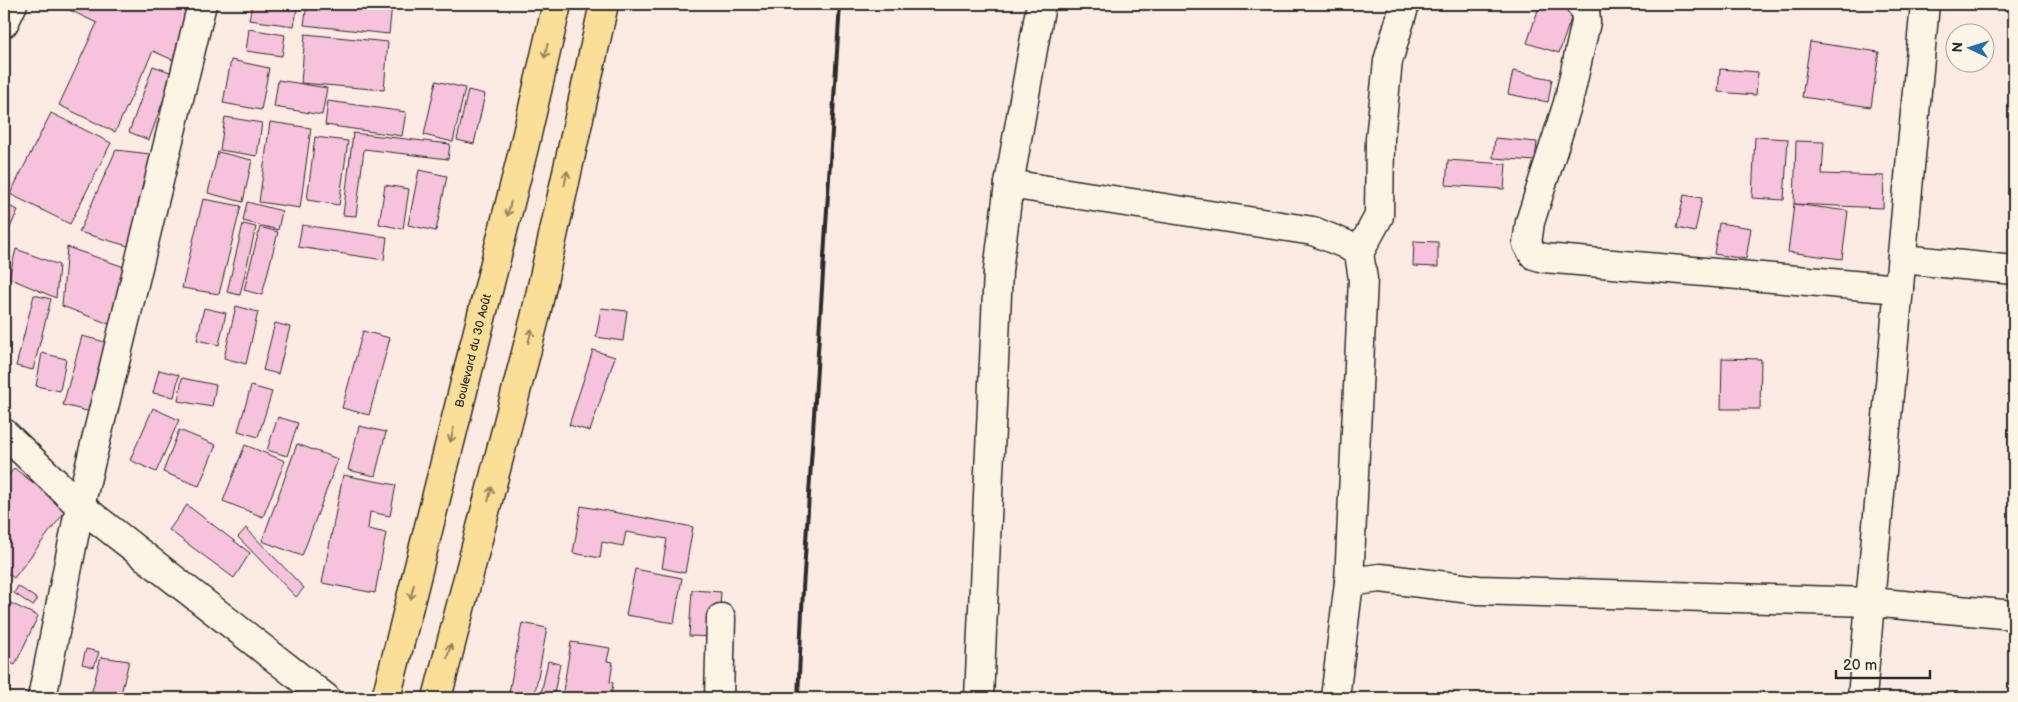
<svg xmlns="http://www.w3.org/2000/svg" width="2018" height="702" font-family="'Balsamiq Sans',sans-serif">
	<rect width="100%" height="100%" fill="#fbebe3"/>
	<filter id="ink" filterUnits="userSpaceOnUse"><feTurbulence type="fractalNoise" baseFrequency=".02" numOctaves="2"/><feDisplacementMap in="SourceGraphic" scale="10" xChannelSelector="R" yChannelSelector="G"/><feConvolveMatrix kernelMatrix="1 2 1 2 8 2 1 2 1" color-interpolation-filters="sRGB"/></filter>
	<g filter="url(#ink)">
		<g fill="#f7c2dc" stroke="#2b2b2b">
			<polygon points="57,4 199,4 173,60 153,51 115,132 59,105 97,23"/>
			<polygon points="252,4 298,4 294,26 249,20"/>
			<polygon points="307,4 392,4 389,34 304,25"/>
			<polygon points="1540,4 1566,4 1575,7 1559,53 1527,43"/>
			<polygon points="249,29 285,35 282,56 246,51"/>
			<polygon points="305,34 388,42 384,90 301,83"/>
			<polygon points="1810,42 1879,52 1871,107 1802,97"/>
			<polygon points="231,60 269,68 261,110 223,103"/>
			<polygon points="153,66 173,73 149,140 129,132"/>
			<polygon points="1720,69 1758,72 1756,95 1718,92"/>
			<polygon points="1513,71 1552,79 1548,102 1508,94"/>
			<polygon points="278,80 327,88 322,115 274,107"/>
			<polygon points="436,81 465,88 453,142 424,135"/>
			<polygon points="468,90 485,94 474,144 457,140"/>
			<polygon points="328,101 406,112 402,136 325,125"/>
			<polygon points="51,113 111,143 70,224 10,194"/>
			<polygon points="225,117 262,123 257,156 220,150"/>
			<polygon points="270,122 311,128 300,208 259,202"/>
			<polygon points="353,133 450,144 448,159 364,149 356,216 343,215"/>
			<polygon points="315,137 348,141 339,205 307,200"/>
			<polygon points="1755,137 1788,139 1784,200 1752,198"/>
			<polygon points="1495,138 1537,142 1535,161 1493,158"/>
			<polygon points="1796,141 1824,142 1822,174 1884,176 1883,208 1794,204"/>
			<polygon points="116,150 159,155 135,248 79,232"/>
			<polygon points="218,152 252,160 243,202 208,193"/>
			<polygon points="1448,160 1506,164 1504,189 1446,185"/>
			<polygon points="419,170 447,176 436,231 408,225"/>
			<polygon points="385,185 409,189 403,229 379,224"/>
			<polygon points="1684,195 1702,198 1695,232 1677,228"/>
			<polygon points="203,199 241,206 219,294 182,288"/>
			<polygon points="247,202 282,211 278,230 243,221"/>
			<polygon points="4,204 18,210 4,241"/>
			<polygon points="1794,204 1848,211 1842,259 1788,252"/>
			<polygon points="1719,223 1751,228 1746,259 1714,254"/>
			<polygon points="243,224 256,227 240,295 227,292"/>
			<polygon points="302,225 387,237 384,260 298,247"/>
			<polygon points="260,227 278,232 262,295 244,290"/>
			<polygon points="1414,241 1438,242 1438,267 1413,266"/>
			<polygon points="67,247 130,269 117,327 62,306"/>
			<polygon points="16,249 59,265 56,298 9,278"/>
			<polygon points="34,295 51,299 33,370 16,366"/>
			<polygon points="236,306 258,312 246,364 224,358"/>
			<polygon points="204,308 226,313 219,345 197,340"/>
			<polygon points="601,308 627,311 623,341 596,337"/>
			<polygon points="275,323 290,327 278,374 263,370"/>
			<polygon points="363,331 390,338 369,415 342,408"/>
			<polygon points="82,336 109,343 91,412 63,405"/>
			<polygon points="593,350 615,357 590,431 569,425"/>
			<polygon points="42,353 66,359 60,391 36,386"/>
			<polygon points="1722,358 1761,359 1760,409 1721,409"/>
			<polygon points="159,370 179,375 174,397 153,393"/>
			<polygon points="182,378 216,385 212,407 178,401"/>
			<polygon points="251,386 272,392 258,437 238,431"/>
			<polygon points="153,408 179,420 156,472 130,460"/>
			<polygon points="278,417 298,423 287,456 267,450"/>
			<polygon points="359,426 386,432 375,476 348,470"/>
			<polygon points="179,430 216,445 199,486 163,472"/>
			<polygon points="297,444 338,459 302,556 262,541"/>
			<polygon points="245,445 285,461 263,517 223,501"/>
			<polygon points="14,468 67,509 14,578 4,571 4,482"/>
			<polygon points="343,475 396,485 390,516 370,512 368,529 386,533 375,593 322,583"/>
			<polygon points="187,505 250,553 234,578 169,530"/>
			<polygon points="581,506 693,527 685,573 662,568 667,539 626,532 623,546 602,542 600,558 573,553"/>
			<polygon points="246,528 304,588 296,597 238,537"/>
			<polygon points="635,569 682,578 674,623 626,615"/>
			<polygon points="18,586 37,599 33,606 14,593"/>
			<polygon points="692,590 721,592 718,637 689,636"/>
			<polygon points="4,600 38,616 15,665 4,660"/>
			<polygon points="522,623 547,628 534,698 508,698"/>
			<polygon points="571,642 610,648 607,661 613,662 610,682 613,683 611,698 562,697"/>
			<polygon points="86,649 99,652 94,667 82,664"/>
			<polygon points="101,657 129,661 120,698 90,698"/>
			<polygon points="548,661 560,664 553,698 540,698"/>
			<polygon points="238,690 282,698 236,698"/>
		</g>
		<g fill="none" stroke-linecap="round" stroke-linejoin="round">
			<g stroke="#2b2b2b" stroke-width="31">
				<g id="minor">
					<polyline points="1041,4 1009,184 1313,231 1345,244 1359,253 1363,279 1349,582 1380,578 1479,590 1870,602 2014,615"/>
					<polyline points="1580,4 1585,9 1586,22 1568,103 1530,222 1527,244 1534,255 1544,258 1899,289"/>
					<polyline points="4,23 13,4"/>
					<polyline points="1359,253 1379,216 1380,139 1388,61 1405,4"/>
					<polyline points="1902,259 2014,270"/>
					<polyline points="4,433 80,506 326,698"/>
					<polyline points="42,698 80,506 202,4"/>
					<polyline points="719,698 721,618"/>
					<polyline points="979,698 998,271 1009,184"/>
					<polyline points="1335,698 1349,582"/>
					<polyline points="1862,698 1870,602 1925,4"/>
				</g>
			</g>
			<g stroke="#2b2b2b" stroke-width="31">
				<g id="highway">
					<path id="s1" d="M386,698L524,147L557,4"/>
					<polyline points="437,698 535,318 604,4"/>
				</g>
			</g>
			<use href="#minor" stroke="#fcf5e5" stroke-width="28"/>
			<use href="#highway" stroke="#fbdf96" stroke-width="28"/>
			<polyline stroke="#2b2b2b" stroke-width="4" points="798,698 803,589 840,4"/>
		</g>
		<defs><path id="oneway-shaft" d="M-6 0H5M1.5-3L5.5 0L1.5 3" fill="none" stroke-width="1.6" stroke-linecap="round" stroke-linejoin="round" transform="scale(1.25)"/></defs>
		<g stroke="#938560">
			<use href="#oneway-shaft" transform="translate(546 51) rotate(103)"/>
			<use href="#oneway-shaft" transform="translate(566 178) rotate(-78)"/>
			<use href="#oneway-shaft" transform="translate(509 209) rotate(104)"/>
			<use href="#oneway-shaft" transform="translate(530 336) rotate(-76)"/>
			<use href="#oneway-shaft" transform="translate(452 435) rotate(104)"/>
			<use href="#oneway-shaft" transform="translate(490 494) rotate(-76)"/>
			<use href="#oneway-shaft" transform="translate(412 592) rotate(104)"/>
			<use href="#oneway-shaft" transform="translate(449 651) rotate(-76)"/>
		</g>
	</g>
	<g text-anchor="middle" stroke-width="4" stroke-linejoin="round" paint-order="stroke">
		<g font-size="12" fill="#2b2b2b" stroke="#fcf5e5">
			<text dy="4" stroke="none"><textPath href="#s1" startOffset="358">Boulevard du 30 Août</textPath></text>
		</g>
	</g>
	<rect width="2018" height="702" fill="none" stroke="#fcf5e5" stroke-width="20"/>
	<rect x="10" y="10" width="1998" height="682" fill="none" stroke="#2b2b2b" stroke-width="2" filter="url(#ink)"/>
	<g transform="translate(1970 48) rotate(274)"><circle r="24" fill="#fcf5e5" stroke="#a8a49b"/>
	<path d="M0-4L9 19L0 12L-9 19Z" fill="#1f6fb2"/>
	<text y="-8" font-size="14" font-weight="bold" text-anchor="middle" fill="#2b2b2b">N</text>
	</g>
	<path d="M1836 670v8h94v-8" fill="none" stroke="#2b2b2b" stroke-width="2.5"/>
	<text x="1843" y="670" font-size="15" fill="#2b2b2b" stroke="#fcf5e5" stroke-width="4" paint-order="stroke">20 m</text>
</svg>
